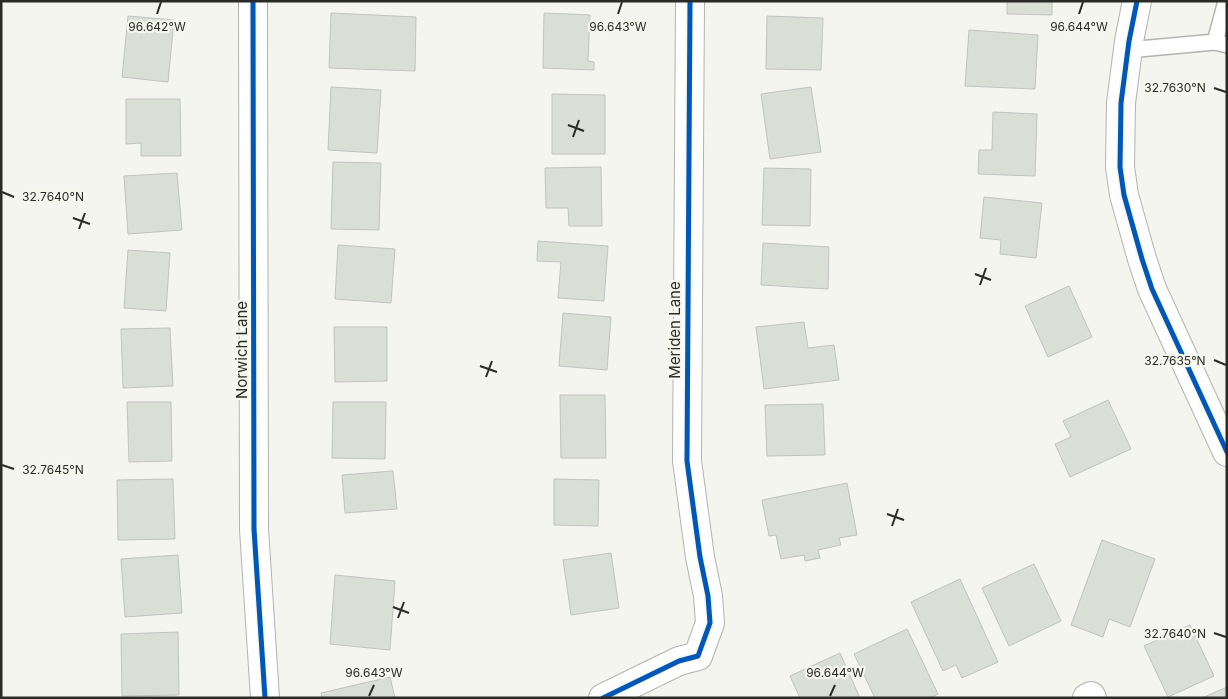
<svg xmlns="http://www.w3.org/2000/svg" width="1228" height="699" font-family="Inter,sans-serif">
	<rect width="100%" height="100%" fill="#f4f5ef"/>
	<g fill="#dadfd6" stroke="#c1c3bf">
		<polygon points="1007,1 1052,1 1052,15 1007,14"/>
		<polygon points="331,13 416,17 415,71 329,68"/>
		<polygon points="544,13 590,15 588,61 594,62 594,70 543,68"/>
		<polygon points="128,16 174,20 168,82 122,77"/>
		<polygon points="767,16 823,18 821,70 766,69"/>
		<polygon points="969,30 1038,35 1035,89 965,86"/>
		<polygon points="331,87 381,90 377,153 328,150"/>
		<polygon points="811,87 821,152 770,159 761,94"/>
		<polygon points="552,94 605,95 605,154 552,154"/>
		<polygon points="126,99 180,99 181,156 141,156 141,143 126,144"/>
		<polygon points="993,112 1037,114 1035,176 978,174 979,150 992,150"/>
		<polygon points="333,162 381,163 379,230 331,229"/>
		<polygon points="601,167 602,226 569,226 568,208 546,208 545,168"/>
		<polygon points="764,168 811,169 810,226 762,225"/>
		<polygon points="177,173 182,230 128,234 124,176"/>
		<polygon points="984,197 1042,203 1036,258 1000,254 1001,240 980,238"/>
		<polygon points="538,241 608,246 604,301 558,298 561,262 537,261"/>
		<polygon points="763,243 829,247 828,289 761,285"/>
		<polygon points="338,245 395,249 391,303 335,299"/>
		<polygon points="128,250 170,253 166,311 124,308"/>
		<polygon points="1069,286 1092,337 1048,357 1025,306"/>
		<polygon points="563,313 611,317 607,370 559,366"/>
		<polygon points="804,322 808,348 834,345 839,380 764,389 756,327"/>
		<polygon points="334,327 387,327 387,381 335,382"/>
		<polygon points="170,328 173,386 123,388 121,329"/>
		<polygon points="560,395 605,395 606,458 561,458"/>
		<polygon points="1108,400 1131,449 1070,477 1055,444 1071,437 1063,421"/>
		<polygon points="127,402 171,402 172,461 129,462"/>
		<polygon points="333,402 386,402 385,459 332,458"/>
		<polygon points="823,404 825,455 767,456 765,405"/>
		<polygon points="393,471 397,509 345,513 342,475"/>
		<polygon points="173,479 175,539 118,540 117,480"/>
		<polygon points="554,479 599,480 598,526 554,525"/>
		<polygon points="847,483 857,535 839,538 841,545 818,550 820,558 805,561 804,555 781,559 776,535 769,536 762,500"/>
		<polygon points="1102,540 1155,559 1130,627 1109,619 1103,637 1071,625"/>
		<polygon points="611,553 619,608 571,615 563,560"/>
		<polygon points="178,555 182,613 125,617 121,559"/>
		<polygon points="1034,564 1061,621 1009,646 982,588"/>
		<polygon points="335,575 395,581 390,650 330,644"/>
		<polygon points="960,579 998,662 962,678 956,665 943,671 911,602"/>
		<polygon points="1190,625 1214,676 1168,697 1144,646"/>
		<polygon points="907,629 938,694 930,698 875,698 854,654"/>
		<polygon points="178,632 179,695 122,696 121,634"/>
		<polygon points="840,653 860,698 800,698 790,676"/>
		<polygon points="390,677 395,698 322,698 321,693"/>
		<polygon points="1227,687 1227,698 1202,698"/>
	</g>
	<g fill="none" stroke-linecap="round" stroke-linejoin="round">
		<g stroke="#b3b3af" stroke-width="18">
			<g id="service">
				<polyline points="1215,42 1226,1"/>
				<polyline points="1128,50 1215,42 1227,45"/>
			</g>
		</g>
		<g stroke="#b3b3af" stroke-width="30">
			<g id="minor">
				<polyline points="253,1 254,529 265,698"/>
				<polyline points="603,698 679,661 698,656 710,623 708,596 700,557 687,461 690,1"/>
				<polyline points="1087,698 1091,696 1092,698"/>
			</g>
		</g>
		<g stroke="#b3b3af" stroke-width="30">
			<polyline id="tertiary" points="1137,1 1129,41 1121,103 1120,167 1124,195 1142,259 1152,289 1227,452"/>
		</g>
		<use href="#service" stroke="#fdfefd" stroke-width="15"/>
		<use href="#minor" stroke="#fdfefd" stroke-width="28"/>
		<use href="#tertiary" stroke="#fdfefd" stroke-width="28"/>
		<g stroke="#f5f7ed" stroke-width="8">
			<g id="cycleway">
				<polyline points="253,1 254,529 265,698"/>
				<polyline points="1137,1 1129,41 1121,103 1120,167 1124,195 1142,259 1152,289 1227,452"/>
				<polyline points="603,698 679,661 698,656 710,623 708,596 700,557 687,461 690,1"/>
			</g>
		</g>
		<use href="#cycleway" stroke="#0057b8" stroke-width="5"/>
	</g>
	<path fill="none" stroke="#2a2a27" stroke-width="2" d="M157,14L161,2M618,14L622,2M1079,14L1083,2M1214,88L1226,92M568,125L584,131M573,137L579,120M2,192L14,197M73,218L90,224M79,229L85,213M975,274L991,280M980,285L986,268M1214,360L1226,365M480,366L497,372M486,377L492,361M2,465L14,469M887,514L904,520M892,526L898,509M393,607L409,613M398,618L404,602M1214,633L1226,637M369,696L374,685M830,696L835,685"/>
	<g text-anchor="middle" stroke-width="4.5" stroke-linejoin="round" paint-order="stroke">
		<g font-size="15" fill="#2a2a27" stroke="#f5f7ed">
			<text transform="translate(675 330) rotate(-90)" y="5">Meriden Lane</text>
			<text transform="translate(242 350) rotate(-90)" y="5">Norwich Lane</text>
		</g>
	</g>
	<g font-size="12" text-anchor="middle" fill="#2a2a27" stroke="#f5f7ed" stroke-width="4.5" stroke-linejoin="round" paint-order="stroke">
		<text x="157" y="31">96.642°W</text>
		<text x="618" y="31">96.643°W</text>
		<text x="1079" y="31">96.644°W</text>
		<text x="1175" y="92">32.7630°N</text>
		<text x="53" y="201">32.7640°N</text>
		<text x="1175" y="365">32.7635°N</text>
		<text x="53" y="474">32.7645°N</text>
		<text x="1175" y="638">32.7640°N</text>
		<text x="374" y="677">96.643°W</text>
		<text x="835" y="677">96.644°W</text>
	</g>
	<rect width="1228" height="699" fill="none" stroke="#2a2a27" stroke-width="5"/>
</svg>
